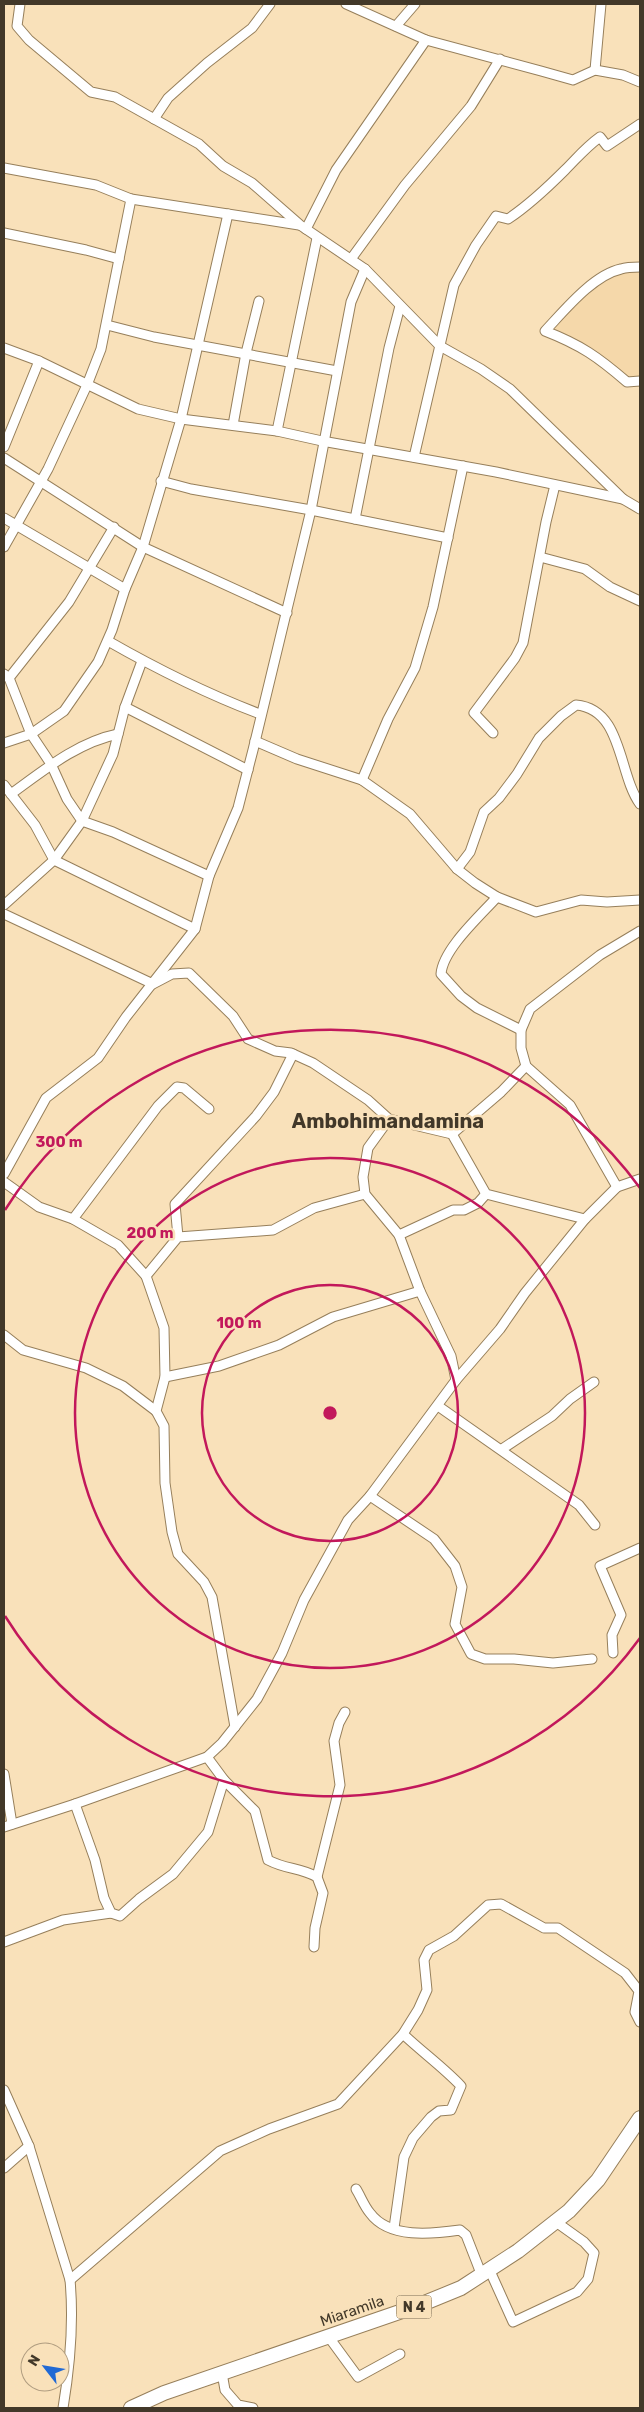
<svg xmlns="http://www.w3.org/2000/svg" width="644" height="2412" font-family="Rubik,sans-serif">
	<rect width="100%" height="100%" fill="#f9e1ba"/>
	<polygon fill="#f5d8aa" points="640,267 640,381 627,382 598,357 545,331 604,276"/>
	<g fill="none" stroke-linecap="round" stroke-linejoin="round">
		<g stroke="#967f5b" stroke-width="11">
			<g id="street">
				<polyline points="20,4 17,26 29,40 91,92 115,97 199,144 223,166 252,183 300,225 365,269 440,346 481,369 510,389 623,499"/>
				<polyline points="346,4 426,40 541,71 573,80 595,70 623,75 640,82"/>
				<polyline points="396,26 415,4"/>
				<polyline points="595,70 601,4"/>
				<polyline points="154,119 168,98 207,63 252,28 270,4"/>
				<polyline points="4,168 96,185 131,199 299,225"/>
				<polyline points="306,229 336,170 426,40"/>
				<polyline points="4,233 86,250 119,259"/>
				<polyline points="351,259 405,185 471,106 500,59"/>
				<path d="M640,267C634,267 627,267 621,269C593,275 564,311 545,331C581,345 598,357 627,382L640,381"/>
				<polyline points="107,325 154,337 337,371"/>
				<polyline points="4,348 39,361 138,409 181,419 277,431 322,441 496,472 623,499 640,509"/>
				<polyline points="233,425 246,353 259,301"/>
				<polyline points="277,431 317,238"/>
				<polyline points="4,447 39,361"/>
				<path d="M414,457L454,285L476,245L496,216L508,219C529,205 547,188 565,170C577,158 586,147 600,137L607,146L640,124"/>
				<polyline points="4,458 143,547 287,613"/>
				<polyline points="161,481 191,489 311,510 448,538"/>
				<polyline points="4,518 125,589"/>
				<polyline points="355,519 389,348 400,306"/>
				<polyline points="4,547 48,469 87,385 101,349 131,199"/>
				<polyline points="540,557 585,569 610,587 640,601"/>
				<path d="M108,641C157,669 207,694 260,714"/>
				<polyline points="4,674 9,678 31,734 51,764 67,799 82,821 113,832 209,876"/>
				<polyline points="9,678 69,602 114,527"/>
				<polyline points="125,707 248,770"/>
				<polyline points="493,733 474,713 515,658 523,643 546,522 555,485"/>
				<polyline points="255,741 297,759 362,780 410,814 457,869 475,883 497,897 536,912 581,900 607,902 640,900"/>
				<polyline points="4,743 31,734 64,711 98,662 112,630 125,589 143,547 181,419 228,214"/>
				<polyline points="362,780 388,719 415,668 433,607 463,466"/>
				<polyline points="4,785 35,825 54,860 195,929"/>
				<path d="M11,794C44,770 78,742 118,734"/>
				<path d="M457,869L470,852L484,812L499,798L517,774L539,738L561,716L576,705C623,709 618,774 640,804"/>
				<path d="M497,897C480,916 443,949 441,974L461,996L477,1008L521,1030"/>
				<polyline points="4,905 54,860 82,821 113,754 125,707 142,661"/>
				<polyline points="4,914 153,984 172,974 189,973 233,1016 248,1039 275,1051 291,1053 313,1063 368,1100 389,1119 452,1134 486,1194 585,1219"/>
				<polyline points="389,1119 368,1148 363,1177 365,1194 399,1235 420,1291 451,1356 456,1380"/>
				<polyline points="452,1134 501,1092 526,1066"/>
				<polyline points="4,1174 46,1098 98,1058 126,1017 195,929 209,876 238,808 253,750 311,510 351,302 365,269"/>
				<polyline points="4,1182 39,1207 73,1219 118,1245 146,1276 164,1328 165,1377 156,1411 164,1426 165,1483 172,1532 178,1554 204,1582 212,1597 235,1727"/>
				<polyline points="617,1187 570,1105 526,1066 521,1048 521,1030 530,1009 600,955 640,931"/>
				<polyline points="73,1219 158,1106 177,1087 184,1088 209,1109"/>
				<polyline points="399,1235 453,1210 464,1210 478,1203 486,1194"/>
				<polyline points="178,1237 175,1204 256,1116 274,1092 293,1054"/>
				<polyline points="146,1276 178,1237 273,1230 314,1208 365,1194"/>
				<polyline points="4,1335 23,1350 86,1368 123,1386 156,1411"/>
				<polyline points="165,1377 219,1366 279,1345 333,1317 420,1291"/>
				<polyline points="438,1406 579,1505 595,1525"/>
				<polyline points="502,1449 552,1416 570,1399 594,1382"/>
				<polyline points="370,1496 434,1539 455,1566 462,1587 455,1624 471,1654 485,1659 514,1659 553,1663 592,1659"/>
				<polyline points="613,1653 612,1635 621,1615 600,1566 640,1548"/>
				<path d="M207,1757L224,1780L255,1811L268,1860C287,1870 299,1867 317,1877L323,1893L315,1928L314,1947"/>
				<polyline points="4,1774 12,1824"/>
				<polyline points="75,1804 95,1860 104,1898 111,1913 120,1916 139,1899 173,1874 208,1832 224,1780"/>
				<polyline points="4,1827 75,1804 207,1757 222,1743 257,1699 282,1653 304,1600 348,1520 370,1496 456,1380 500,1329 525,1293 585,1219 617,1187 640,1179"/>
				<polyline points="317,1877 340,1785 334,1741 339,1723 345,1712"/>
				<polyline points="4,1942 63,1920 111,1913"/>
				<path d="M4,2090L29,2146L70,2280C74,2323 70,2366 63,2408"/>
				<polyline points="4,2168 29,2146"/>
				<path d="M356,2189C361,2197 364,2206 370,2213C389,2239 432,2234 460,2230L466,2235L482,2276"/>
				<path d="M394,2228L404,2157L413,2138L431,2117L439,2111L451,2110L461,2086C443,2067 422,2052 403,2034"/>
				<polyline points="490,2271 513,2322 577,2292 588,2279 594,2253 584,2242 556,2222"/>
				<polyline points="70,2280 220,2151 269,2129 338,2104 403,2034 418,2010 427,1990 424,1960 429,1950 454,1936 488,1905 501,1904 544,1928 558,1928 625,1973 639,1991 635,2012 640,2022"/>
				<polyline points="328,2336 358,2377 400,2354"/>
				<polyline points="222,2373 225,2390 238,2405 253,2408"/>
			</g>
		</g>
		<g stroke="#967f5b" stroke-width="16">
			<polyline id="primary" points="131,2408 164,2393 417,2306 461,2288 518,2251 569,2211 598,2180 640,2118"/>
		</g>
		<use href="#street" stroke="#fff" stroke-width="9"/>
		<use href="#primary" stroke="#fff" stroke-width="14"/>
	</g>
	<g fill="none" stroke="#c2185b" stroke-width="2.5">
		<circle cx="330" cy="1413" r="128"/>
		<circle cx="330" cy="1413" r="255"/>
		<path d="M640 1638A383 383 0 0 1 5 1616M5 1210A383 383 0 0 1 640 1188"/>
	</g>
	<g text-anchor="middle" stroke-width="5" stroke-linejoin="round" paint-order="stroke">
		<rect fill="#f9e1ba" stroke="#796b54" stroke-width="1" x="396.5" y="2295.5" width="35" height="23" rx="4"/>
		<g font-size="14" font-weight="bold" fill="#423829">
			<text x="414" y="2312">N 4</text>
		</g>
		<g font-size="15" fill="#423829" stroke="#f9e1ba">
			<text transform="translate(352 2311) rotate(-19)" y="5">Miaramila</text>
		</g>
		<g font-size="20" font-weight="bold" fill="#423829" stroke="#f9e1ba">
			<text x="388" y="1128">Ambohimandamina</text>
		</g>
	</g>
	<circle cx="330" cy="1413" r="8" fill="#c2185b" stroke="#f9e1ba" stroke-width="2.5"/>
	<g font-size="15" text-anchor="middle" font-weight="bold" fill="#c2185b" stroke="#f9e1ba" stroke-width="5" stroke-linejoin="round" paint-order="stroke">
		<text x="59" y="1147">300 m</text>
		<text x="150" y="1238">200 m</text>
		<text x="239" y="1328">100 m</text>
	</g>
	<rect width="644" height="2412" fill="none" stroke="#423829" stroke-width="10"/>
	<g transform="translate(45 2367) rotate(301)"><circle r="24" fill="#f9e1ba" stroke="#b09d80"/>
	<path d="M0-4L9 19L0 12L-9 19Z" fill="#2169d4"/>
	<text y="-8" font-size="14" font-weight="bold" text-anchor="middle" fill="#423829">N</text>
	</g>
</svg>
